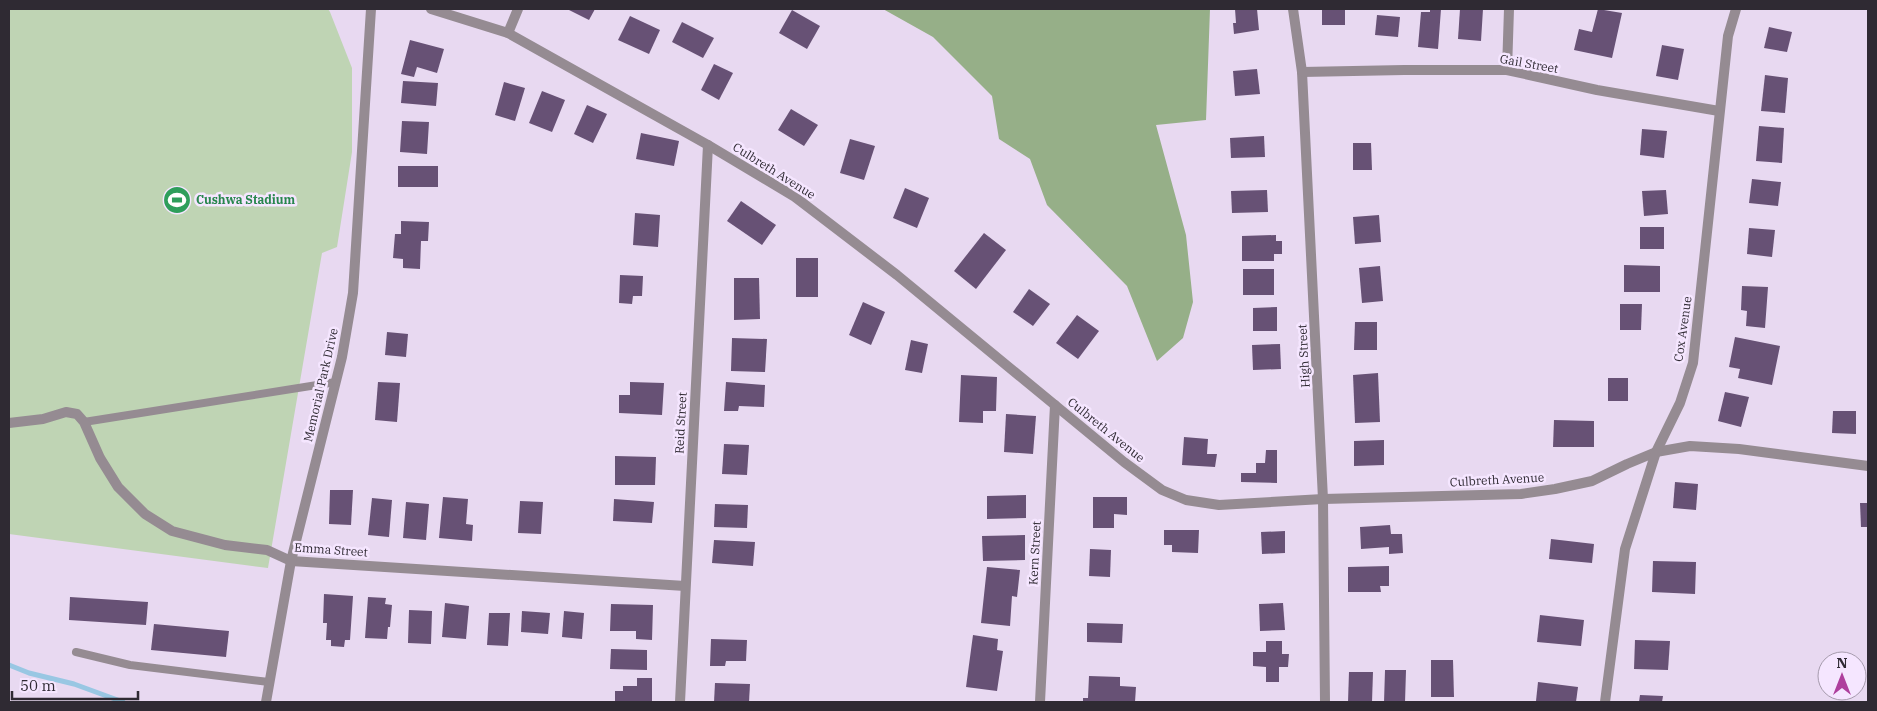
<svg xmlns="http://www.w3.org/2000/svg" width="1877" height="711" font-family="'IBM Plex Serif',serif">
	<rect width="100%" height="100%" fill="#e8d9f1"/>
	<polygon fill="#bfd4b4" points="9,9 328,9 330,12 352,68 352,152 337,247 322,253 268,568 9,534"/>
	<polygon fill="#96af88" points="883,9 1210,9 1206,120 1156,125 1186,235 1193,302 1183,338 1157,361 1127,286 1047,205 1030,159 999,139 992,96 933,37"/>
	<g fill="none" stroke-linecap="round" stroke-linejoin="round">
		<polyline stroke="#99c7e3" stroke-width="5" points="9,665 29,673 74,684 123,702"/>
	</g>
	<g fill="#675175">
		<polygon points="567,9 595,9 589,20"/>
		<polygon points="1235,9 1257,9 1259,30 1234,34 1233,23 1236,23"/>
		<rect x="1322" y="9" width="23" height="16"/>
		<polygon points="1430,9 1441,9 1438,49 1418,47 1421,12 1430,12"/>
		<polygon points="1460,9 1483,9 1481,41 1458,39"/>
		<polygon points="1598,9 1622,13 1612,58 1574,50 1579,29 1592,32"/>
		<polygon points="792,10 820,26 807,49 779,33"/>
		<polygon points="1377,15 1400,17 1398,37 1375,35"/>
		<polygon points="630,16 660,30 649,54 618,40"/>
		<polygon points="682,22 714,38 703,58 672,42"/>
		<polygon points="1769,27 1792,32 1787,52 1764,48"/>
		<polygon points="410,40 444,49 437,73 417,67 414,77 401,74"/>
		<polygon points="1662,45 1684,49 1678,80 1656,76"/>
		<polygon points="714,64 733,73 719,100 701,90"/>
		<polygon points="1257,69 1260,94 1235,96 1233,71"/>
		<polygon points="1765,75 1788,78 1785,113 1761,111"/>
		<polygon points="403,81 438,83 436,106 401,103"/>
		<polygon points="504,82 525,88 515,121 495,115"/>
		<polygon points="542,91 565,100 552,132 529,123"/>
		<polygon points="587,105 607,114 593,143 574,134"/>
		<polygon points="791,109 818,125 804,146 778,130"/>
		<polygon points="402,121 429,122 427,154 400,152"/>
		<polygon points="1759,126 1784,128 1782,163 1756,161"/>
		<polygon points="1642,129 1667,131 1664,158 1640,155"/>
		<polygon points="641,133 679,141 674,166 636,159"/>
		<polygon points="1264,136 1265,157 1231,158 1230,138"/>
		<polygon points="850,139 875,146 864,180 840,173"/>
		<polygon points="1353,143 1371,143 1372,170 1353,170"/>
		<rect x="398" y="166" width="40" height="21"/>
		<polygon points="1752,179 1781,182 1778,206 1749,203"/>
		<polygon points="905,188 929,198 917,228 893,218"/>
		<polygon points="1267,190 1268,212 1232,213 1231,191"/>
		<polygon points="1666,190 1668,214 1644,216 1642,191"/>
		<polygon points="741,201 776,225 762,245 727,221"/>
		<polygon points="635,213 660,215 658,247 633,245"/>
		<polygon points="1379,215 1381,242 1355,244 1353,217"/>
		<polygon points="401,221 429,222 428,241 421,241 420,269 403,268 403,259 393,258 395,234 401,234"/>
		<rect x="1640" y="227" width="24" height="22"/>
		<polygon points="1749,228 1775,230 1772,257 1747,254"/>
		<polygon points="984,233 1006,250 976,289 954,271"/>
		<polygon points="1276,235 1276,241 1282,241 1282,254 1274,254 1274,261 1242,261 1242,236"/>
		<rect x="796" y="258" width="22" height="39"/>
		<polygon points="1624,265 1660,266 1660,292 1624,292"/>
		<polygon points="1380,266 1383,301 1362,303 1359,268"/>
		<rect x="1243" y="269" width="31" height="26"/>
		<polygon points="620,275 643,276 642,296 633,296 632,304 619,303"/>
		<polygon points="734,278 759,278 760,319 734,320"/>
		<polygon points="1742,286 1768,287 1765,328 1746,326 1747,311 1741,310"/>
		<polygon points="1029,289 1050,304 1033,326 1013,312"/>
		<polygon points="863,302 885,312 871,345 849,335"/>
		<polygon points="1620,304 1642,304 1641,330 1620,330"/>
		<polygon points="1277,307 1277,331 1253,331 1253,308"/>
		<polygon points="1077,315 1099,331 1078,359 1056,343"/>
		<polygon points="1355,322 1377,322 1377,350 1354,350"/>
		<polygon points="387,332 408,334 406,357 385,355"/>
		<polygon points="1735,337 1780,346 1772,385 1738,378 1740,369 1729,367"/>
		<polygon points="732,338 767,339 765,372 731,371"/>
		<polygon points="911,340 928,344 922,373 905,370"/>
		<polygon points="1280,344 1281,369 1253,370 1252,345"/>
		<polygon points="1378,373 1380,422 1355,423 1353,375"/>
		<polygon points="961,375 997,377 996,411 983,411 983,423 959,422"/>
		<rect x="1608" y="378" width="20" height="23"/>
		<polygon points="378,382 400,383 397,422 375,420"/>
		<polygon points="630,382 664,383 662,415 619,413 619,395 630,395"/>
		<polygon points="726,382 765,385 764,407 739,406 738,411 724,411"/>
		<polygon points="1725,392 1749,397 1741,427 1718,421"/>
		<polygon points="1833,411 1856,411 1856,434 1832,433"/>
		<polygon points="1006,414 1036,416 1033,454 1004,452"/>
		<polygon points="1554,420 1594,421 1594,447 1553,447"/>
		<polygon points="1184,437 1208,439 1207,454 1217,454 1215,467 1182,465"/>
		<polygon points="1384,440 1384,465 1354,466 1354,441"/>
		<polygon points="724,444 749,445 747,475 722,474"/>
		<polygon points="1266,450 1277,450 1277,483 1241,482 1241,473 1256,473 1256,463 1265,463"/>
		<polygon points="615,456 656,457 655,485 615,485"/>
		<polygon points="1675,482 1698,484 1696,510 1673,508"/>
		<polygon points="330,490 353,490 351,525 329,524"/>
		<polygon points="1026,495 1026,518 987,519 987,496"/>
		<polygon points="443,497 468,499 466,524 473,525 472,541 439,538"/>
		<polygon points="1093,497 1127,497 1127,515 1114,514 1114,528 1093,528"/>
		<polygon points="372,498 392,500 389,537 368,535"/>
		<polygon points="614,499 654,502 652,523 613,521"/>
		<polygon points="520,501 543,502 541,534 518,533"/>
		<polygon points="406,502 429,504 426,540 403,538"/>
		<polygon points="1860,503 1868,503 1868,527 1861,527"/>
		<polygon points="715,504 748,505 747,528 714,527"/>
		<polygon points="1390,525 1391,534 1402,534 1403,553 1389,554 1389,547 1361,549 1360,527"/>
		<polygon points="1164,530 1199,530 1198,553 1172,552 1172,545 1164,545"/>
		<polygon points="1285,531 1285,553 1262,554 1261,532"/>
		<polygon points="1025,535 1025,560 983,561 982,536"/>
		<polygon points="1551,539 1594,544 1592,563 1549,559"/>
		<polygon points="714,540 755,542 753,566 712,563"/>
		<polygon points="1090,549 1111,550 1110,577 1089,576"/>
		<polygon points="1653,561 1696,562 1695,594 1652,592"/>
		<polygon points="1389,566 1389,586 1380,586 1381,592 1348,592 1348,567"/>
		<polygon points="987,567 1020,570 1017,597 1012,596 1010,626 981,623"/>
		<polygon points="324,594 353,596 350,640 345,640 344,647 331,646 331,640 326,640 327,623 323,623"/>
		<polygon points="70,597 148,602 146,625 69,620"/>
		<polygon points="368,597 386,598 385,604 392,605 390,627 388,627 387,639 365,638"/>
		<polygon points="445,603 469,606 466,639 442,637"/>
		<polygon points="1283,603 1285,630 1260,631 1259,604"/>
		<polygon points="611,604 653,605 652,640 636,639 636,631 610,631"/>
		<polygon points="409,610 432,611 431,644 408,643"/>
		<polygon points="522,611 550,613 548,634 521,632"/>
		<polygon points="564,611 584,613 582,639 562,637"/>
		<polygon points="489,613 510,613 508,646 487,645"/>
		<polygon points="1540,615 1584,620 1581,646 1537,642"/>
		<polygon points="1087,623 1123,624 1122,643 1087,642"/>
		<polygon points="154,624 229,631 226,657 151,650"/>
		<polygon points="973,635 998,639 997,650 1003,651 997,691 966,687"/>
		<polygon points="711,639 747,640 746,661 726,661 725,666 710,666"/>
		<polygon points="1635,640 1670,641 1668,670 1634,669"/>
		<polygon points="1266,641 1282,641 1282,654 1289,654 1288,667 1279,667 1279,682 1266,682 1266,667 1253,666 1253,652 1266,652"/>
		<polygon points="611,649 647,650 647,670 610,669"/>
		<polygon points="1431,660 1453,660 1454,697 1431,697"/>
		<polygon points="1385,670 1406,670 1405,702 1384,702"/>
		<polygon points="1349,672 1373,672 1372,702 1348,702"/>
		<polygon points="1089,676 1120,677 1120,686 1136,687 1135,702 1083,702 1083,698 1088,698"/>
		<polygon points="637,678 652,678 652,702 615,702 615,691 623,691 623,686 637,686"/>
		<polygon points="1538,682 1578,687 1576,702 1536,701"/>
		<polygon points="715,683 750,684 749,702 714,702"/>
		<polygon points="1640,695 1663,696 1662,702 1639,702"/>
	</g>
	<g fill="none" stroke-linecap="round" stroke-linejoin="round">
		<g stroke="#958b92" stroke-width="8">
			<polyline points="84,422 336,382"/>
			<polyline points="76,652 130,665 269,682"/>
		</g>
		<g stroke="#958b92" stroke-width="10">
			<polyline points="431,9 508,33 708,145 795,197 897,275 1124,462 1162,490 1186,500 1219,505 1323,499 1521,494 1555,489 1592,481 1627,464 1656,452 1690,446 1739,449 1868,466"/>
			<polyline points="1293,9 1302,72 1323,499 1325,702"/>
			<polyline points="508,33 518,9"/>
			<polyline points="1507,70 1509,9"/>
			<polyline points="1302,72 1404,70 1507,70 1597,90 1719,111"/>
			<polyline points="9,423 43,419 66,412 77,414 84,422 100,458 118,487 145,514 172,531 225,545 267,550 291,561 685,586"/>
			<polyline points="266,702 291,561 342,357 353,293 371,9"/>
			<polyline points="680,702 708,145"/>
			<polyline points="1040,702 1055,405"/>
			<polyline points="1605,702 1625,549 1656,452 1680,403 1693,363 1728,36 1736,9"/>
		</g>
	</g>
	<defs>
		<g id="stadium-disc" transform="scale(1.4375)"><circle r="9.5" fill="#2e9e5b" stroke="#f5e6ff"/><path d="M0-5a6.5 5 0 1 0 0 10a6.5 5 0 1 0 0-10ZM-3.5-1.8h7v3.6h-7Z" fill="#fff"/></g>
	</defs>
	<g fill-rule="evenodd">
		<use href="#stadium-disc" x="177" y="200"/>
	</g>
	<g text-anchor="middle" stroke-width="5" stroke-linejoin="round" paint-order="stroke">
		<g font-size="12" fill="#2f2a33" stroke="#f5e6ff">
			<text transform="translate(1529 64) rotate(10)" y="4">Gail Street</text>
			<text transform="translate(774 171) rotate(32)" y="4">Culbreth Avenue</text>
			<text transform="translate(1683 329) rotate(-82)" y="4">Cox Avenue</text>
			<text transform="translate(1304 356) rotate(-93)" y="4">High Street</text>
			<text transform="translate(321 385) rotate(-77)" y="4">Memorial Park Drive</text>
			<text transform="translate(681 423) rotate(-87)" y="4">Reid Street</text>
			<text transform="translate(1106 430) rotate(39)" y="4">Culbreth Avenue</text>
			<text transform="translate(1497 480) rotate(-3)" y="4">Culbreth Avenue</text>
			<text transform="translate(331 550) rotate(4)" y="4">Emma Street</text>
			<text transform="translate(1035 553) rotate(-87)" y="4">Kern Street</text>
		</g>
		<g font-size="12" font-weight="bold" fill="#27864d" stroke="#f5e6ff" text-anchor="start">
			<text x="196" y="204">Cushwa Stadium</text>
		</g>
	</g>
	<rect width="1877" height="711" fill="none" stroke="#2f2a33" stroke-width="20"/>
	<g transform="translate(1842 676)"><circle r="24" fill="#f5e6ff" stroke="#a69bad"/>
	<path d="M0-4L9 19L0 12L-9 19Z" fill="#ae3f9d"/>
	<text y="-8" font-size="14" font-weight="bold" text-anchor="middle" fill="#2f2a33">N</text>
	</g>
	<path d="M12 691v8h126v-8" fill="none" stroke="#2f2a33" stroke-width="2.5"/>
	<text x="20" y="691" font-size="15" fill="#2f2a33" stroke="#f5e6ff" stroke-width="4" paint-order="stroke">50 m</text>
</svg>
